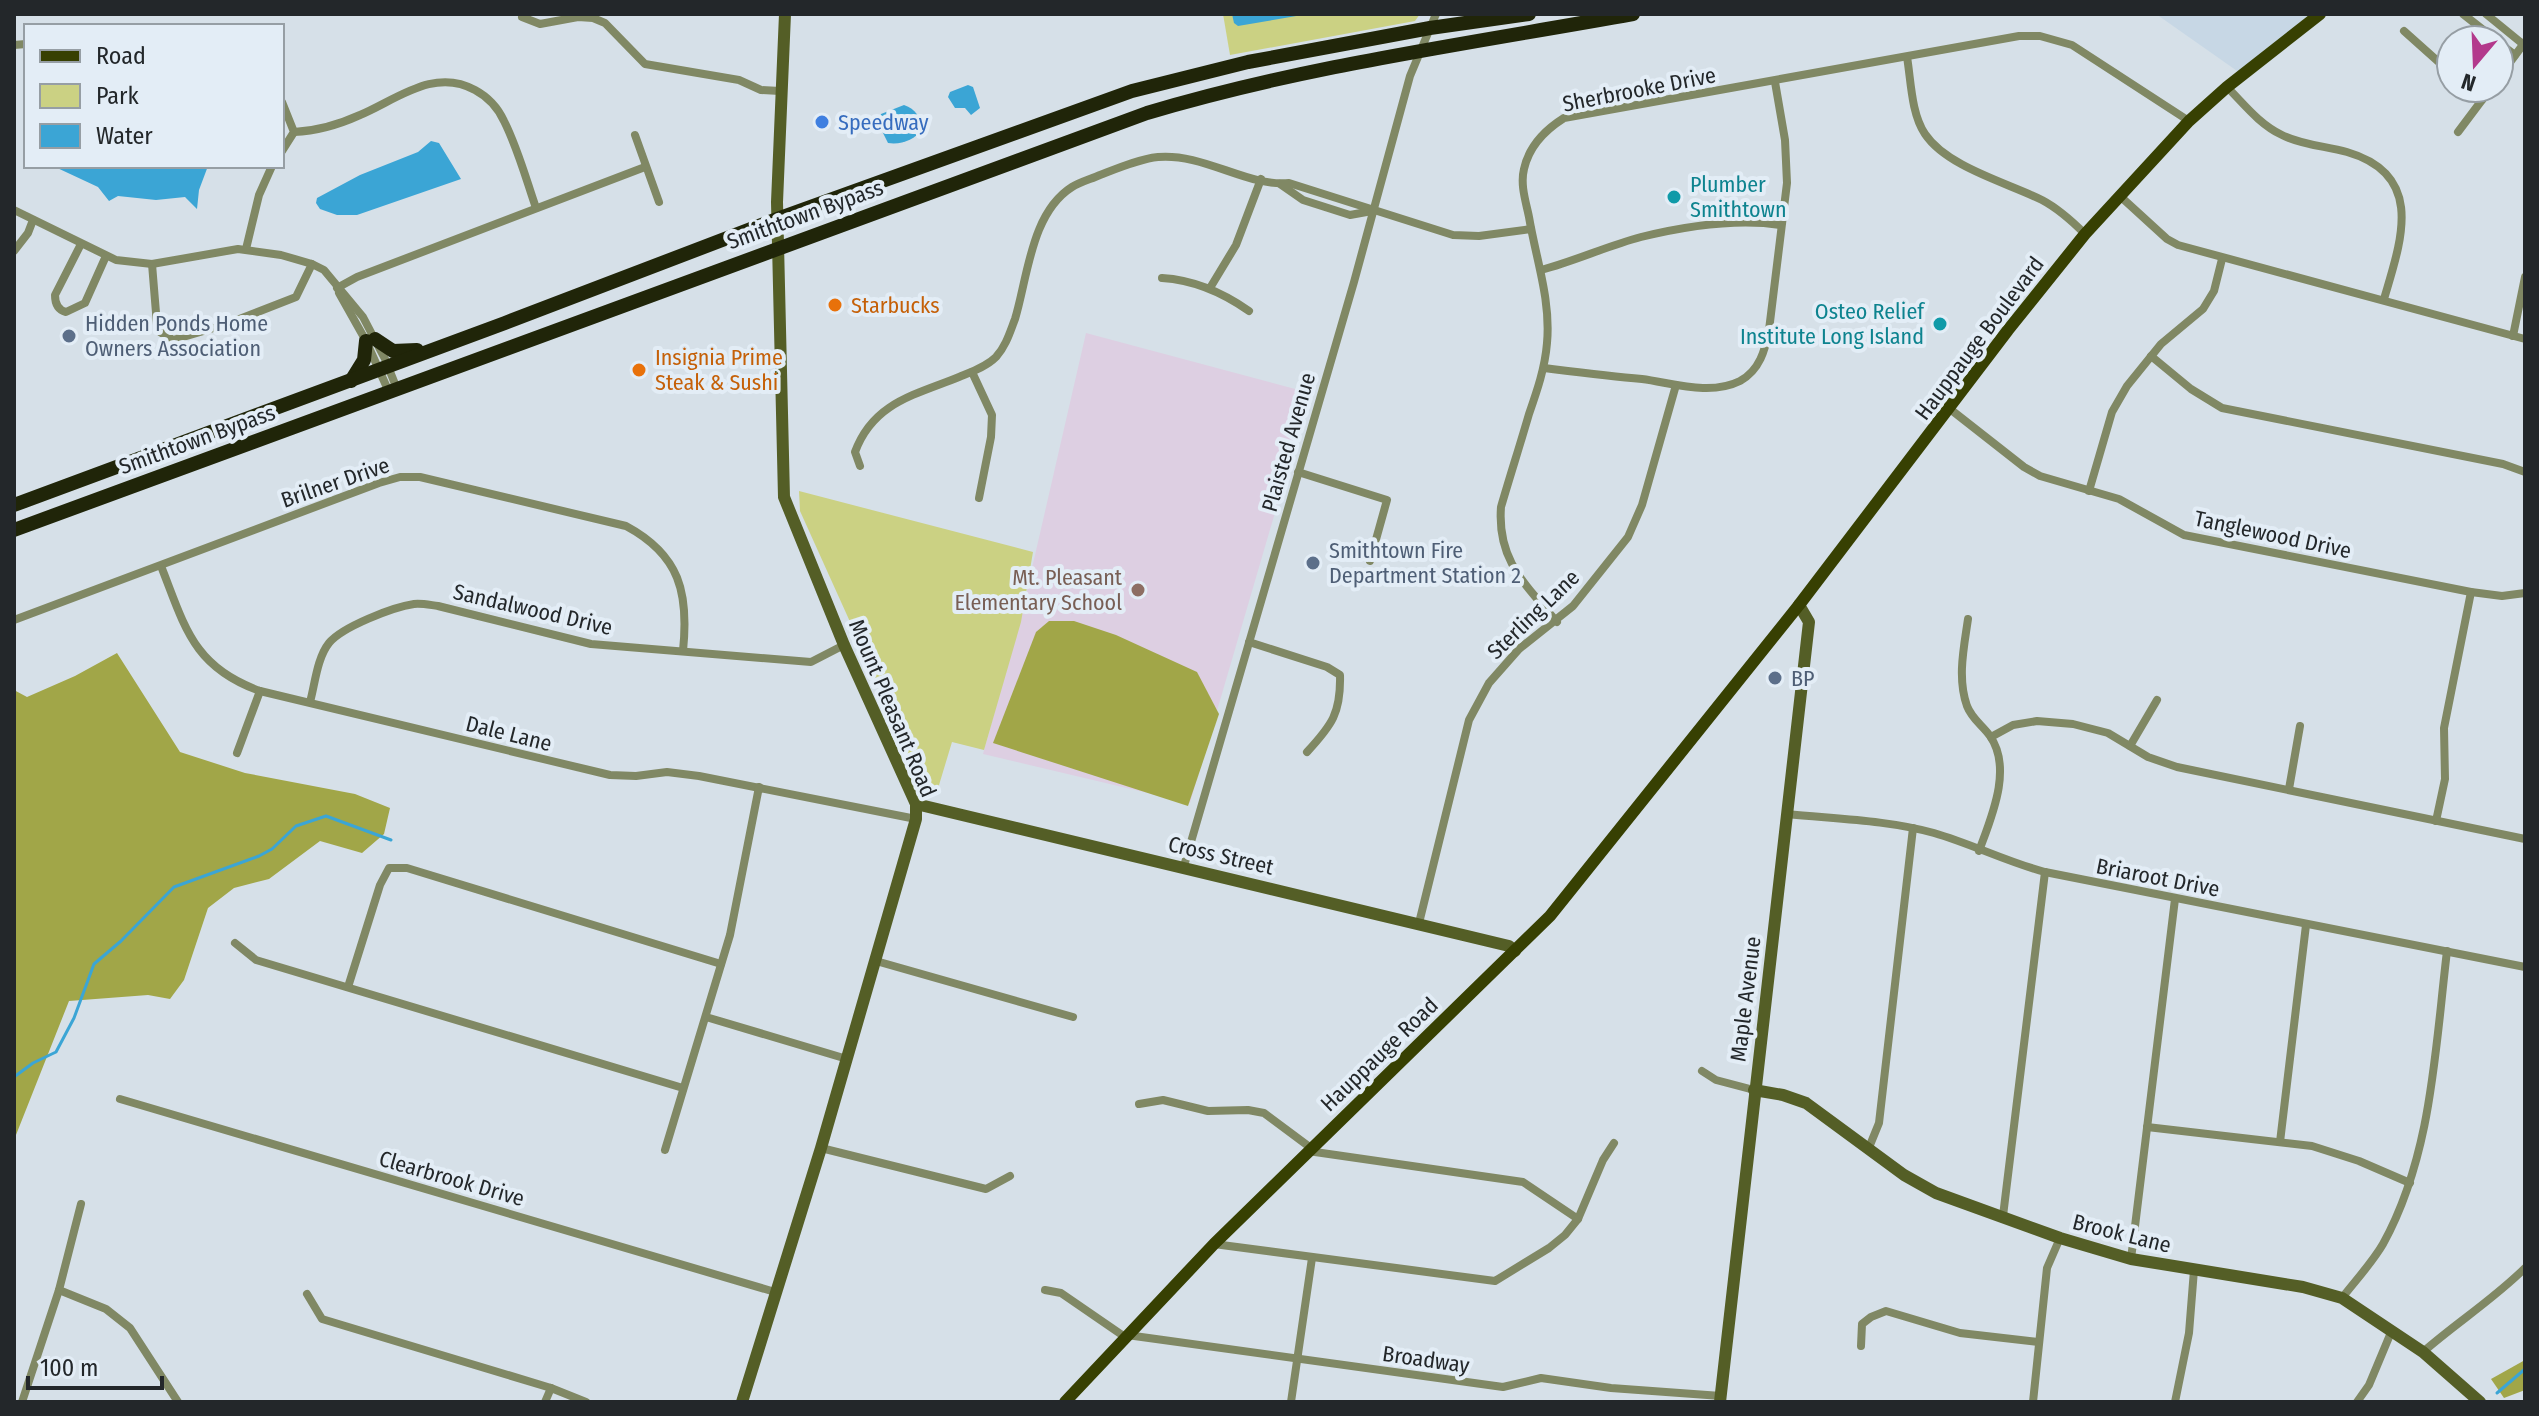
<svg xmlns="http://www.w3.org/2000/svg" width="2539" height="1416" font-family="'Fira Sans Condensed',sans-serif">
	<rect width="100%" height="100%" fill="#d6e0e8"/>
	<polygon fill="#c7d7e5" points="2156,14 2310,14 2240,73"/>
	<polygon fill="#ddcfe2" points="1086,333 1310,393 1190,803 983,754 1021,616"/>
	<g fill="#cbd183">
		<polygon points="1223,14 1420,14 1415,21 1230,55"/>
		<polygon points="799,491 1033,552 1021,622 984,750 952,742 936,795 925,791 915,780 865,655 800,511"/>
	</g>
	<g fill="#a1a648">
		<polygon points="1049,621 1074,621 1116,635 1197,672 1219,714 1188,806 993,743 1036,632"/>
		<polygon points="117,653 180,752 245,773 355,794 390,808 384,834 362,853 320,841 269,879 234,888 208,908 184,980 170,999 148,995 69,1001 14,1140 14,690 27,697 75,676"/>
		<polygon points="2525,1360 2525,1390 2504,1398 2491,1379"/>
	</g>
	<g fill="#3ba5d5">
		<polygon points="1232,14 1308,14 1238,26 1234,23"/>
		<polygon points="968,85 973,87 980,108 971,115 965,108 955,108 948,97 950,92"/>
		<path d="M904,105C916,109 920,117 922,129C915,140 901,145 888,143L878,123L881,114Z"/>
		<polygon points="431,141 439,143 461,179 357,215 337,215 320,209 316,203 317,198 360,175 418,152"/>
		<polygon points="53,166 208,166 199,190 197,209 185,197 156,200 118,196 109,201 98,187"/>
	</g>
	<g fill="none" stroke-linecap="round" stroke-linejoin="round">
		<g stroke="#3ba5d5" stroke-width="3">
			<polyline points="14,1077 33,1063 56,1052 74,1018 94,964 121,941 174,887 259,856 272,849 296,826 326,816 391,840"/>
			<polyline points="2497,1393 2525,1369"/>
		</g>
		<g stroke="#808864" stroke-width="8">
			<polyline points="2463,14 2496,40"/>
			<polyline points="2486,14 2524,45"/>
			<polyline points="522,17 540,24 578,17 593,18 605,23 645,64 739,80 761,90 780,91"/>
			<polyline points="2404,31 2451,73"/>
			<polyline points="2499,43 2515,55"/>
			<polyline points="14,45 26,44"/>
			<path d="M1907,57C1911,80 1911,113 1925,134C1947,167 2008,183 2042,200C2059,209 2072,221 2085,234"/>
			<polyline points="2499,77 2525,42"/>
			<path d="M2227,87C2244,104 2259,124 2282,135C2302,145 2325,146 2347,152C2426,175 2401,241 2384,299"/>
			<polyline points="2468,88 2482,100"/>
			<polyline points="282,102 294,132 282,151"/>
			<path d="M294,132C317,131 338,125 360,115C396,100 434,67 475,90C488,97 498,108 504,121C518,149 526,179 536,208"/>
			<polyline points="2458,132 2491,88"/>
			<polyline points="635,135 659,202"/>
			<polyline points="1280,184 1303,200 1350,215 1372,211"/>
			<polyline points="2121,197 2167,239 2178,245 2525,339"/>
			<polyline points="14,210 116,260 152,264 238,249 281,255 312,264 324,270 363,317 385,359 397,389"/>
			<path d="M81,244L55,295C55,304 58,310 66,312L85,303L106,256"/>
			<polyline points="246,249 259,195 272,166"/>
			<polyline points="14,251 28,233 33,220"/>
			<polyline points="152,264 157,325 160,332 173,340 224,325 296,297 312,264"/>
			<path d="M1541,270C1575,261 1607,246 1641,237C1686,226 1735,218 1781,225"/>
			<path d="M1162,278C1195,280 1222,292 1249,311"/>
			<polyline points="337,288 357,277 645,167"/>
			<polyline points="1210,288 1236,245 1261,179"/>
			<polyline points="339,293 366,341 389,392"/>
			<polyline points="2513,336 2525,277"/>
			<polyline points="2151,356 2191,389 2222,408 2503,464 2525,472"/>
			<path d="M1544,368C1577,372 1609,376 1642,379C1673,383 1710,396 1740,381C1760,370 1765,350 1769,330L1787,183L1785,140L1775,82"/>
			<polyline points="972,372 992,415 991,437 979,498"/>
			<polyline points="1950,409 2024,467 2040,476 2119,499 2184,535 2471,592 2502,596 2525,593"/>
			<path d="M860,466L855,452C873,403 914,395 959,377C971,372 986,367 996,357C1006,346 1010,332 1015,319C1028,276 1031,213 1072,187C1080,182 1091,179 1100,175C1118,168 1139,159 1158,157C1204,153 1247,187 1289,183L1453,235L1479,236L1531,229"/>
			<polyline points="1298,472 1387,500 1370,561"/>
			<polyline points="2089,491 2112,412 2127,386 2161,344 2203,309 2214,291 2222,259"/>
			<path d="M161,566C185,627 193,667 260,691L610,775L636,776L667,772L699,776L916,819"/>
			<path d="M1968,619C1964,647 1957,678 1967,706C1972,719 1982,725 1990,736C2013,769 1991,818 1979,851"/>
			<path d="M14,620L379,483L400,477H420L626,526C680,555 689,593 683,651"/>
			<path d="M1557,622C1525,584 1497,560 1501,507C1510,476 1520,445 1529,414C1537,391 1545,368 1547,343C1551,300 1536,259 1529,217C1526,202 1520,185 1524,169C1529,146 1545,130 1564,118L2019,36H2040L2072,45L2189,121"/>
			<path d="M1249,642L1327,667L1340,675C1341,713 1332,725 1307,752"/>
			<path d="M310,702C315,684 317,658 329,643C342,627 393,607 414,604C421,603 430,605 438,606L591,644L811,662L844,645"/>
			<polyline points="1991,737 2013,725 2037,721 2073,724 2108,733 2148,757 2177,767 2525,839"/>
			<polyline points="2130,746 2157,700"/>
			<polyline points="237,753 260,691"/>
			<polyline points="2289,789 2300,726"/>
			<path d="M1787,814C1836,819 1887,820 1934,833C1972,844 2007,862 2045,872L2525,967"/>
			<polyline points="2436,821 2445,779 2444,728 2471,592"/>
			<polyline points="1184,866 1354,282 1410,76 1436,14"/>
			<polyline points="1419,923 1469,720 1489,683 1519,649 1573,606 1628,537 1642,505 1676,385"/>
			<polyline points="235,943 256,960 683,1088"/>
			<polyline points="876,961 1073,1017"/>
			<polyline points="348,987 380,885 389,868 407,868 721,964"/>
			<polyline points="706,1017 847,1059"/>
			<polyline points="1702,1071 1716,1080 1754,1090"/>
			<polyline points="120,1099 775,1292"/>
			<polyline points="1139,1104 1163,1100 1208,1111 1248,1110 1264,1113 1311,1148"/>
			<polyline points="2147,1127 2312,1146 2359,1161 2410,1183"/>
			<polyline points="2280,1142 2306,925"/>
			<polyline points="821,1148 986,1189 1010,1176"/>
			<polyline points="665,1150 730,935 759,787"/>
			<polyline points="1868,1150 1879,1123 1913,828"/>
			<polyline points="1308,1151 1523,1182 1578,1219"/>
			<polyline points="2003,1216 2045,872"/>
			<polyline points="1214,1244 1495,1281 1549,1248 1565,1235 1578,1219 1603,1160 1614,1143"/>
			<polyline points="2131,1259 2175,899"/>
			<polyline points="59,1290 106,1309 130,1328 178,1402"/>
			<polyline points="1045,1290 1061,1293 1125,1337"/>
			<polyline points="307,1294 322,1319 551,1388 586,1402"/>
			<path d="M2342,1298C2355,1281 2372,1263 2383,1244C2432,1155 2435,1050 2447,951"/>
			<polyline points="1127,1335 1503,1387 1541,1378 1611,1388 1721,1396"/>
			<polyline points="1861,1346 1862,1324 1871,1317 1886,1311 1960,1333 2038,1342"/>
			<path d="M2423,1352C2456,1323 2494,1299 2525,1268"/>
			<polyline points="22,1402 59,1290 81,1204"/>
			<polyline points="545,1402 551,1388"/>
			<polyline points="1291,1402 1312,1258"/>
			<polyline points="2033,1402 2047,1268 2060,1238"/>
			<polyline points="2175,1402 2189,1333 2194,1270"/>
			<polyline points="2357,1402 2369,1385 2392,1330"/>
		</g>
		<g stroke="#545e26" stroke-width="12">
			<polyline points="916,804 1509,946 1515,951"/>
			<polyline points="1754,1090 1783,1095 1806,1103 1904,1175 1936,1193 2060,1238 2131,1259 2303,1287 2342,1298 2423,1352 2480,1402"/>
			<polyline points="742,1402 821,1148 916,819 916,804 844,645 784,497 777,202 785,14"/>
			<polyline points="1720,1402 1809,622 1799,605"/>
		</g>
		<polyline stroke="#374002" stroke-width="12" points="1065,1402 1214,1244 1550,916 1799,605 2008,330 2085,234 2189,121 2227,87 2320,14"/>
		<g stroke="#202509" stroke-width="14">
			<polyline points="375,339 393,351 417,350"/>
			<polyline points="351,381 364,360 366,341"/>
			<polyline points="14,505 505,323 777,219 1132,91 1248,62 1430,28 1529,14"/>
			<path d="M14,530L1147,113C1303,66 1472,43 1633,14"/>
		</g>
	</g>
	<circle fill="#3f7fe0" stroke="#e3edf6" stroke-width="3" cx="822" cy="122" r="8"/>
	<g fill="#0f9aa8" stroke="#e3edf6" stroke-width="3">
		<circle cx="1674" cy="197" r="8"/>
		<circle cx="1940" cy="324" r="8"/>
	</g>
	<g fill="#e8710a" stroke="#e3edf6" stroke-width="3">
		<circle cx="835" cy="305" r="8"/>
		<circle cx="639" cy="370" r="8"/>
	</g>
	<g fill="#5c6f8a" stroke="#e3edf6" stroke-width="3">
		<circle cx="69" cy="336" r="8"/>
		<circle cx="1313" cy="563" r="8"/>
		<circle cx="1775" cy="678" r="8"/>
	</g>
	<circle fill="#8d6e63" stroke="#e3edf6" stroke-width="3" cx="1138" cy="590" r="8"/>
	<g text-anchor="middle" stroke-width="8" stroke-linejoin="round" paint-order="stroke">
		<g font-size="22" fill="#23272a" stroke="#e3edf6">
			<text transform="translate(1639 89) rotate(-11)" y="8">Sherbrooke Drive</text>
			<text transform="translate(805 214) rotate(-20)" y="8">Smithtown Bypass</text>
			<text transform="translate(1979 338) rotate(-53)" y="8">Hauppauge Boulevard</text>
			<text transform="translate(197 439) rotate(-20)" y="8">Smithtown Bypass</text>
			<text transform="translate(1288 442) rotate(-74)" y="8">Plaisted Avenue</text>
			<text transform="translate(335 482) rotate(-19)" y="8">Brilner Drive</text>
			<text transform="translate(2273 534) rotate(12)" y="8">Tanglewood Drive</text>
			<text transform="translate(533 609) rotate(13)" y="8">Sandalwood Drive</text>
			<text transform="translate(1533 614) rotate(-44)" y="8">Sterling Lane</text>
			<text transform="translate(893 708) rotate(67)" y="8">Mount Pleasant Road</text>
			<text transform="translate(509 733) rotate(14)" y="8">Dale Lane</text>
			<text transform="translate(1221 855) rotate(13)" y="8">Cross Street</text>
			<text transform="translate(2158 877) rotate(11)" y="8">Briaroot Drive</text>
			<text transform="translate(1745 999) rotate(-83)" y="8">Maple Avenue</text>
			<text transform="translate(1379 1054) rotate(-44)" y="8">Hauppauge Road</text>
			<text transform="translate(452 1178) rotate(16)" y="8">Clearbrook Drive</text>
			<text transform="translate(2122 1233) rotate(14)" y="8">Brook Lane</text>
			<text transform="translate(1426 1359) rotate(8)" y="8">Broadway</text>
		</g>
		<g font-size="22" fill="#366cbe" stroke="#e3edf6" text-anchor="start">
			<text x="838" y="130">Speedway</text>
		</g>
		<g font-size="22" fill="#0d838f" stroke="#e3edf6" text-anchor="start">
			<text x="1690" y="192">Plumber<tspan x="1690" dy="25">Smithtown</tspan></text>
			<text x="1924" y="319" text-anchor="end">Osteo Relief<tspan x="1924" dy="25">Institute Long Island</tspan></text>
		</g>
		<g font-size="22" fill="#c56008" stroke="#e3edf6" text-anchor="start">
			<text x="851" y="313">Starbucks</text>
			<text x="655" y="365">Insignia Prime<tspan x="655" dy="25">Steak &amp; Sushi</tspan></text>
		</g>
		<g font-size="22" fill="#4e5e75" stroke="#e3edf6" text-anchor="start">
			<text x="85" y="331">Hidden Ponds Home<tspan x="85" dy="25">Owners Association</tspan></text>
			<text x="1329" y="558">Smithtown Fire<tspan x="1329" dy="25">Department Station 2</tspan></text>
			<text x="1791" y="686">BP</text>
		</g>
		<g font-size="22" fill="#785e54" stroke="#e3edf6" text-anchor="end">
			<text x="1122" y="585">Mt. Pleasant<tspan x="1122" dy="25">Elementary School</tspan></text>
		</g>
	</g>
	<rect width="2539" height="1416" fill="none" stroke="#23272a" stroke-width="32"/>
	<rect x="24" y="24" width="260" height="144" fill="#e3edf6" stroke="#969ea4" stroke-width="2"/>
	<rect x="40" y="50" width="40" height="12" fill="#374002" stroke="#969ea4" stroke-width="2"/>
	<text x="96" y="64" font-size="24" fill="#23272a">Road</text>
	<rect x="40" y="84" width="40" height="24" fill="#cbd183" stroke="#969ea4" stroke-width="2"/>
	<text x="96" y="104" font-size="24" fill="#23272a">Park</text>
	<rect x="40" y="124" width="40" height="24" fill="#3ba5d5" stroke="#969ea4" stroke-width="2"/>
	<text x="96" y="144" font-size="24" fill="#23272a">Water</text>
	<g transform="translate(2475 64) rotate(199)"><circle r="38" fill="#e3edf6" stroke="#969ea4" stroke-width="2"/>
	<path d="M0-6L14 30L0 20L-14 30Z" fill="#b3398c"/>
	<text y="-12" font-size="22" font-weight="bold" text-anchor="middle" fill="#23272a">N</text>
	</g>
	<path d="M28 1376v12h134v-12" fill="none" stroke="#23272a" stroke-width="4"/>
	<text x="40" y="1376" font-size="24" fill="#23272a" stroke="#e3edf6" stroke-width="6" paint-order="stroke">100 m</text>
</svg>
